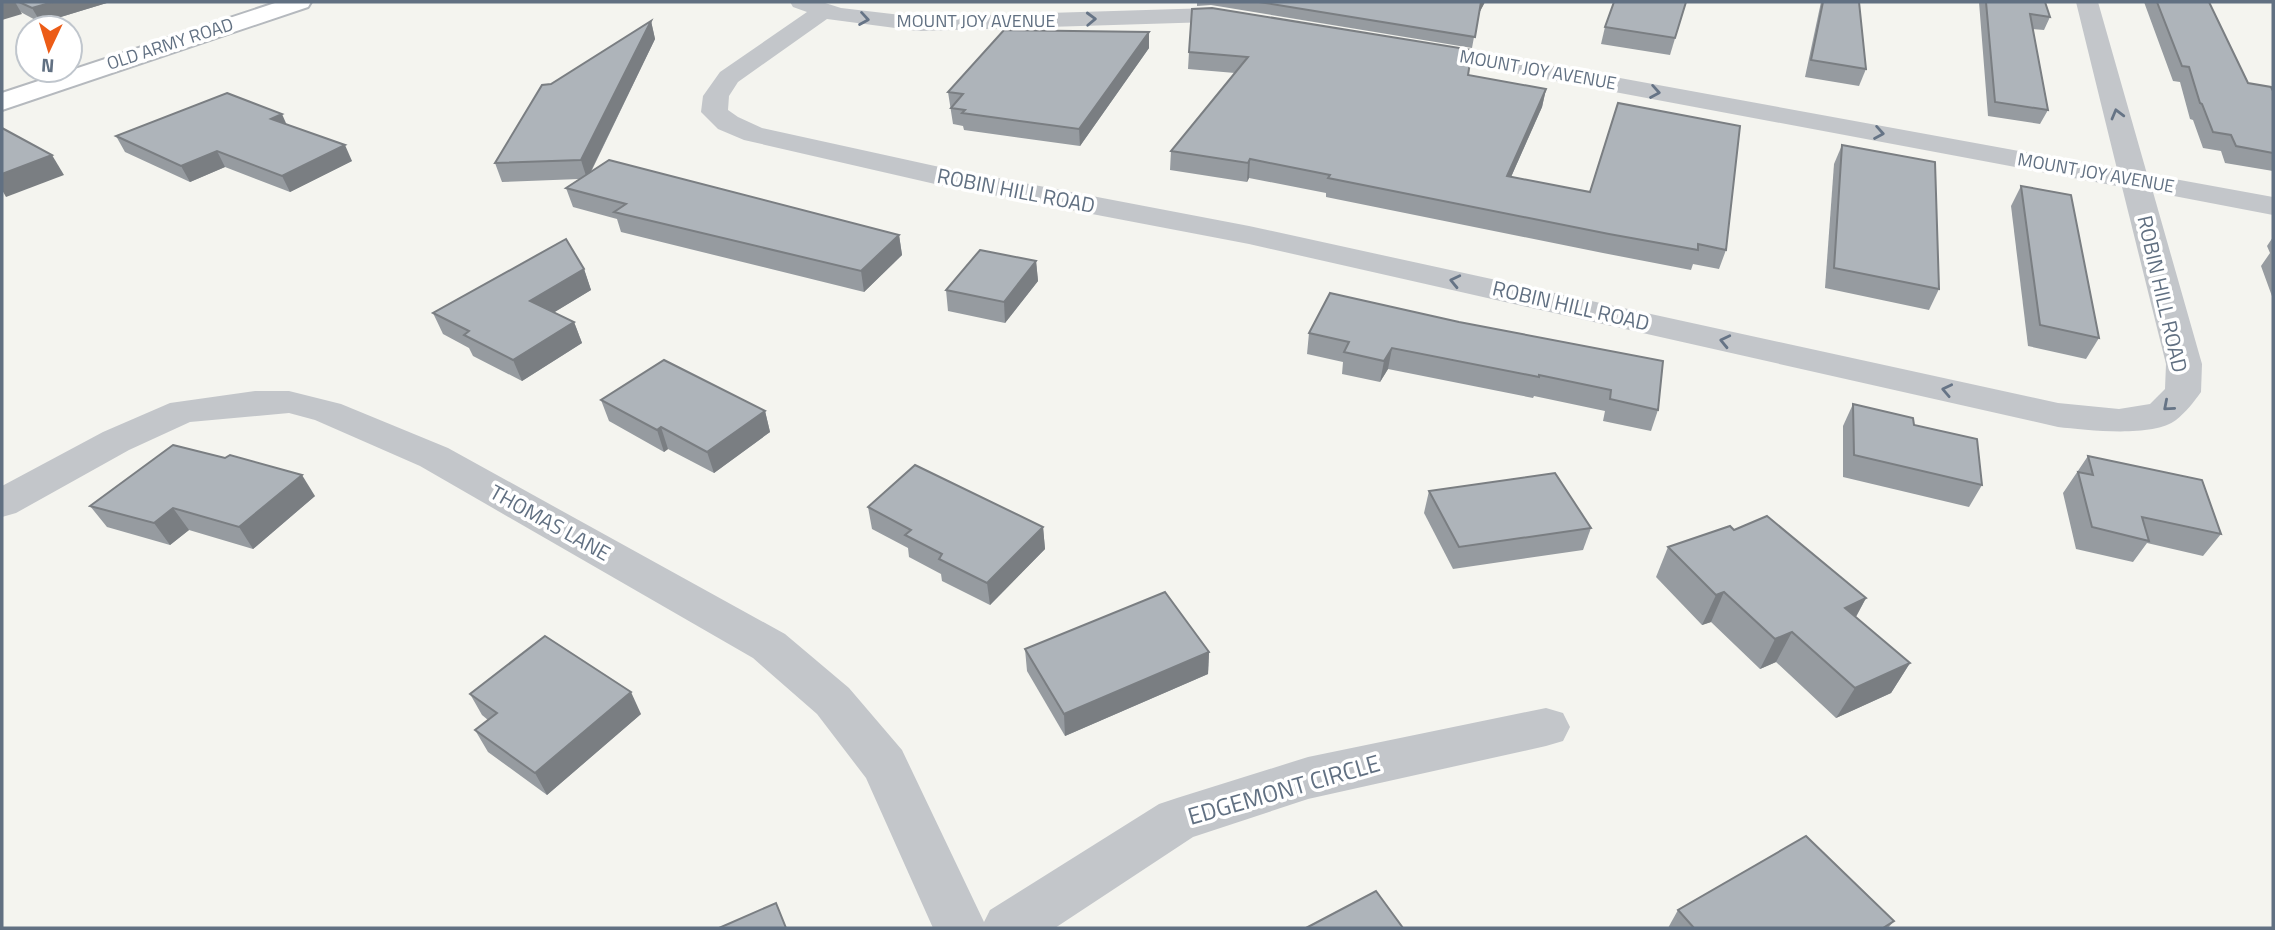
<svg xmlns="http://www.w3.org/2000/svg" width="2275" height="930" font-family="'Titillium Web',sans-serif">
	<rect width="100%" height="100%" fill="#f4f4ef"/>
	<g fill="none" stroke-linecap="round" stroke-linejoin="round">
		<g stroke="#b5b9be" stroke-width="4">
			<polygon id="secondary" points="278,2 311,2 308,7 2,110 2,93"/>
		</g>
		<g fill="#c3c6ca" fill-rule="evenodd">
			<path d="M790,2H822L841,8L918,17L1211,8L1253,15L1257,20L1253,25L1245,27L1211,22L918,31L827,19L738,82L729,96L728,110L738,117L762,128L935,166L1249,226L2058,403L2119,409L2150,404L2165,389L2166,364L2122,187L1418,55L1409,53L1406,48L1409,43L1418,41L2117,169L2076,2H2098L2147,174L2273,197V215L2153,192L2202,364L2201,392C2194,402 2185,413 2176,420C2153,438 2086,430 2058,427L1249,244L935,184L744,140L718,129L701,112L703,96L720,72L807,12L793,7Z"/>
			<polygon points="255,391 289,391 341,404 448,448 785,634 849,688 902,750 984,922 990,910 1159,804 1177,798 1308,757 1546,708 1563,713 1570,727 1563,741 1546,746 1308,799 1193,837 1055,928 933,928 866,778 817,714 753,658 420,466 315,420 289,413 190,422 129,450 16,513 2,517 2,486 103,432 170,403"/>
		</g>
		<use href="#secondary" fill="#fff" fill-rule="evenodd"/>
	</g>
	<g fill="#969ba0">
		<polygon points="2,2 110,2 41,23"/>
		<polygon points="1197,2 1485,2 1478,15 1472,48 1211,5 1197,6"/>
		<polygon points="1686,2 1670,55 1601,44 1605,27"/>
		<polygon points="1821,2 1859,2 1866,69 1859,86 1805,77"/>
		<polygon points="1979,2 2045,2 2050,17 2044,30 2032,29 2048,110 2040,124 1988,116"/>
		<polygon points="2144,2 2209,2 2248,83 2273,91 2273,171 2225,163 2221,151 2203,148 2193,120 2190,119 2180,82 2173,81"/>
		<polygon points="651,21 655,39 591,172 899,235 902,255 864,292 621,232 617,219 573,207 566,188 579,179 502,182 495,163 551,84"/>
		<polygon points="1149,32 1149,48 1080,146 964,130 963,126 953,124 948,92"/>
		<polygon points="1189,52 1468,75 1546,89 1542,107 1511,177 1726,250 1719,269 1693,264 1691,270 1603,253 1326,197 1326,193 1249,178 1247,182 1170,170 1171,151 1235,73 1188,69"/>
		<polygon points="287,125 352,161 290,192 225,167 190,182 125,152 116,136"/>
		<polygon points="1842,145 1939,289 1929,310 1825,288 1834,164"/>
		<polygon points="2021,186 2099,338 2086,359 2028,346 2011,206"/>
		<polygon points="2273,237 2273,299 2261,266 2270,253 2267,246"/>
		<polygon points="1036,261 1038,281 1005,323 948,311 946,290"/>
		<polygon points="584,269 591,290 553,313 574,322 582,343 522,381 473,356 469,348 443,334 433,313"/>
		<polygon points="1459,322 1658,410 1651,431 1603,421 1605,411 1534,396 1533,398 1388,369 1380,382 1342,374 1343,362 1307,354 1309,333"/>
		<polygon points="601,400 765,411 770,432 714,473 668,449 664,452 609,421"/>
		<polygon points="1853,404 1914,425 1982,485 1969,507 1843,477 1843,426"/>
		<polygon points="2088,456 2221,534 2203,556 2147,543 2133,562 2076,549 2063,493"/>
		<polygon points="1429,491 1591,528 1583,550 1453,569 1424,513"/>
		<polygon points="315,496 253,549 189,530 170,545 107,527 90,506"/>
		<polygon points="868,507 1043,527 1045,549 990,605 942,581 941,574 909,557 908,548 872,529"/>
		<polygon points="1734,530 1866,598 1856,617 1910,663 1891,693 1836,718 1776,662 1760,669 1711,622 1702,625 1656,577 1668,547"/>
		<polygon points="1025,649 1209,652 1208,674 1065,736 1027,671"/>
		<polygon points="470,694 641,714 547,795 488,752 475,730 488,720 482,715"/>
		<polygon points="1678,910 1894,921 1888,928 1668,928"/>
	</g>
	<g fill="#7a7e82">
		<polygon points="2,2 15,2 22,14 2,20"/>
		<polygon points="53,2 110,2 41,23 32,8"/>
		<polygon points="1481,2 1485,2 1478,15 1480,4"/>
		<polygon points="651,21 655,39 587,179 581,160"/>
		<polygon points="1149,32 1149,48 1080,146 1079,129"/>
		<polygon points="1546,89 1542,107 1503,195 1507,176"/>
		<polygon points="282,114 289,130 271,119"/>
		<polygon points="345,145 352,161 290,192 282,176"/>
		<polygon points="217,151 225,167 190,182 181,166"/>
		<polygon points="52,155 64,175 6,197 2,190 2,174"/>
		<polygon points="1250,159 1249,178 1247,182 1248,163"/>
		<polygon points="899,235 902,255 864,292 861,271"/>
		<polygon points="1036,261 1038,281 1005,323 1004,302"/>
		<polygon points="584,269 591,290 538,322 530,301"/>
		<polygon points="574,322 582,343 522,381 513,360"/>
		<polygon points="1392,348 1388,369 1380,382 1384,361"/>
		<polygon points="765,411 770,432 714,473 707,452"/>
		<polygon points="661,427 668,449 664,452 657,430"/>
		<polygon points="302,475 315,496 253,549 239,527"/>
		<polygon points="173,508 189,530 170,545 154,523"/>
		<polygon points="1043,527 1045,549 990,605 987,583"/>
		<polygon points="1724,592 1711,622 1702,625 1716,595"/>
		<polygon points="1866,598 1849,629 1845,608"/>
		<polygon points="1792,632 1776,662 1760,669 1775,639"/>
		<polygon points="1209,652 1208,674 1065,736 1064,714"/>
		<polygon points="1910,663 1891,693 1836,718 1855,688"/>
		<polygon points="631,692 641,714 547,795 535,773"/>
	</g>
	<g fill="#aeb4ba" stroke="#7a7e82" stroke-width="2">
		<polygon points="19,2 53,2 32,8"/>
		<polygon points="1259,2 1481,2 1475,37"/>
		<polygon points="1614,2 1686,2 1675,38 1605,27"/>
		<polygon points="1823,2 1859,2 1866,69 1811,60"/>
		<polygon points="1986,2 2045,2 2050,17 2030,14 2048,110 1995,102"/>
		<polygon points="2157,2 2209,2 2248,83 2271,87 2273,91 2273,153 2236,146 2231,135 2213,132 2202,104 2200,103 2189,67 2182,66"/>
		<polygon points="1212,8 1472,50 1468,75 1546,89 1507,176 1590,192 1618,103 1740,126 1726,250 1698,244 1698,250 1609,234 1328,178 1330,175 1250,159 1248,163 1171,151 1248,57 1189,52 1192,9"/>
		<polygon points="651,21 581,160 495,163 542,85 551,84"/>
		<polygon points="1004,30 1149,32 1079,129 962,113 965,110 951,108 963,94 948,92"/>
		<polygon points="227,93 282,114 271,119 345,145 282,176 217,151 181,166 116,136"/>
		<polygon points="2,128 52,155 2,174"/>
		<polygon points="1842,145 1935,162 1939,289 1834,268"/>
		<polygon points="609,160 899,235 861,271 614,212 626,204 566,188"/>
		<polygon points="2021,186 2071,195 2099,338 2040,325"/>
		<polygon points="566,239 584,269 530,301 574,322 513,360 464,335 469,331 433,313"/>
		<polygon points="980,250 1036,261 1004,302 946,290"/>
		<polygon points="1330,293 1459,322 1663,361 1658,410 1610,399 1611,390 1539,375 1539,377 1392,348 1384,361 1344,352 1349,342 1309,333"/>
		<polygon points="664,360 765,411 707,452 661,427 657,430 601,400"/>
		<polygon points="1853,404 1913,418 1914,425 1977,439 1982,485 1854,455"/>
		<polygon points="173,445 225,458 230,455 302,475 239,527 173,508 154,523 90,506"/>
		<polygon points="2088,456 2202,480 2221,534 2142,517 2149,541 2092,527 2078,472 2093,475"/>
		<polygon points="915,465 1043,527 987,583 939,559 942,554 905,535 911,530 868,507"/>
		<polygon points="1555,473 1591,528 1459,547 1429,491"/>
		<polygon points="1767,516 1866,598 1845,608 1910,663 1855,688 1792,632 1775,639 1724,592 1716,595 1668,547 1730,526 1734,530"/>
		<polygon points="1165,592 1209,652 1064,714 1025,649"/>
		<polygon points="545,636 631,692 535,773 475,730 497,713 470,694"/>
		<polygon points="1806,836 1894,921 1883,928 1694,928 1678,910"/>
		<polygon points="1376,891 1403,928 1306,928"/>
		<polygon points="776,903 786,928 719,928"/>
	</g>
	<defs><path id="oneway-chevron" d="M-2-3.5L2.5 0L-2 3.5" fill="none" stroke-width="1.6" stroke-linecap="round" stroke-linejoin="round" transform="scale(1.75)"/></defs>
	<g stroke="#667486">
		<use href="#oneway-chevron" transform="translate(864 19) rotate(9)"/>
		<use href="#oneway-chevron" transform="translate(1091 19) rotate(-2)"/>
		<use href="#oneway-chevron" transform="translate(1655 92) rotate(10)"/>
		<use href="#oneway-chevron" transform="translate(2117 114) rotate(-105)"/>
		<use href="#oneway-chevron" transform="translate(1879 133) rotate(10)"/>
		<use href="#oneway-chevron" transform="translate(1455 281) rotate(-167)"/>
		<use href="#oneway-chevron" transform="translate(1725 341) rotate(-167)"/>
		<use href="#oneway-chevron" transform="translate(1947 390) rotate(-168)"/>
		<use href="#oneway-chevron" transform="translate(2168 406) rotate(139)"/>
	</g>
	<g text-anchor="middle" stroke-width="7" stroke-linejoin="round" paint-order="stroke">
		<g font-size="18" fill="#617082" stroke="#fff">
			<text x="976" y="27">MOUNT JOY AVENUE</text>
			<text transform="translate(170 44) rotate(-18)" y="6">OLD ARMY ROAD</text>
			<text transform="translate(1538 70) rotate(10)" y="6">MOUNT JOY AVENUE</text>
			<text transform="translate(2096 173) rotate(10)" y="6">MOUNT JOY AVENUE</text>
		</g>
		<g font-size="21" fill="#617082" stroke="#fff">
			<text transform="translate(1016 191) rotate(11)" y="7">ROBIN HILL ROAD</text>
			<text transform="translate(2162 294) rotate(77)" y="7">ROBIN HILL ROAD</text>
			<text transform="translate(1571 306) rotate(13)" y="7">ROBIN HILL ROAD</text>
			<text transform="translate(550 523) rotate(29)" y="7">THOMAS LANE</text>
		</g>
		<g font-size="24" fill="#617082" stroke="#fff">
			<text transform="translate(1284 790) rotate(-16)" y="8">EDGEMONT CIRCLE</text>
		</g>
	</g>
	<rect width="2275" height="930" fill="none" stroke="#617082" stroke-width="7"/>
	<g transform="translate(49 49) rotate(184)"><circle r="33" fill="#ffffff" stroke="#c0c6cd" stroke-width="2"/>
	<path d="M0-5L12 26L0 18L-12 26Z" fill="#ec5c17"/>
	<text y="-10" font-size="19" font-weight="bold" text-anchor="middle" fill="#617082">N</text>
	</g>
</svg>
